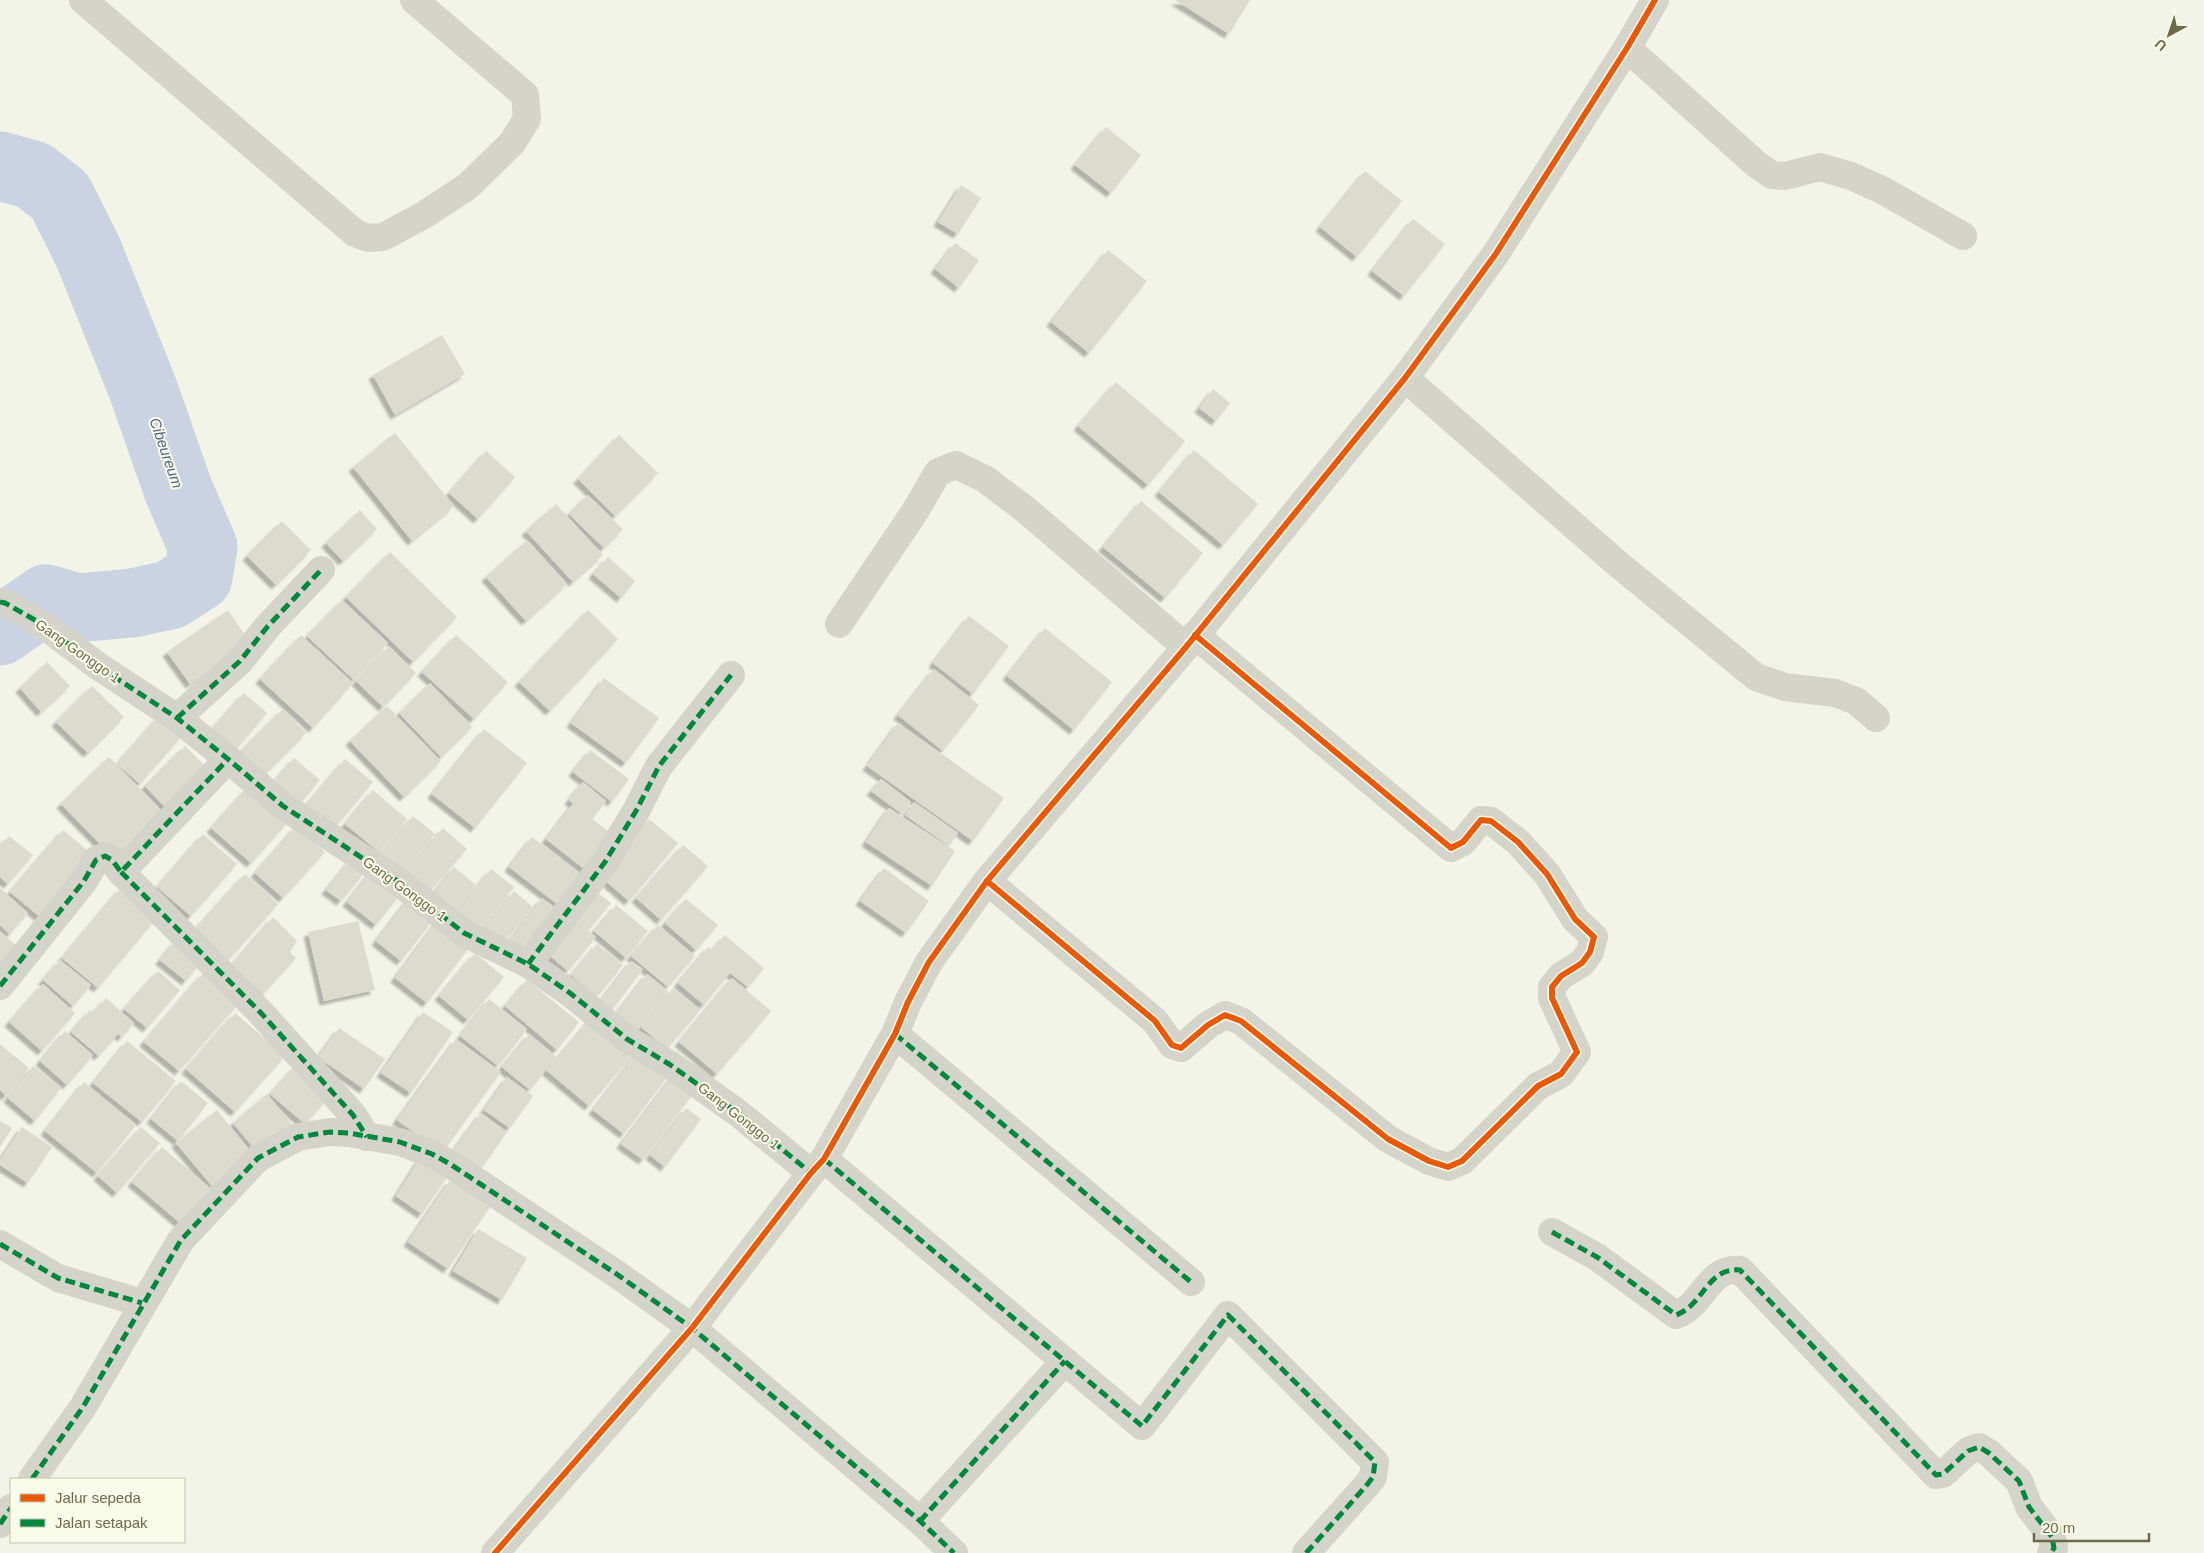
<svg xmlns="http://www.w3.org/2000/svg" width="2204" height="1553" font-family="Helvetica,sans-serif">
	<defs>
		<filter id="shadow"><feDropShadow dx="-4.5" dy="4.5" stdDeviation="1" flood-color="#0004"/></filter>
	</defs>
	<rect width="100%" height="100%" fill="#f2f4e8"/>
	<g fill="none" stroke-linecap="round" stroke-linejoin="round">
		<polyline stroke="#cbd3e2" stroke-width="69" points="0,166 33,175 60,196 88,252 143,389 178,489 203,547 198,577 170,595 132,603 77,608 46,599 0,631"/>
	</g>
	<g fill="#dcdcce" filter="url(#shadow)">
		<polygon points="1175,0 1250,0 1229,34"/>
		<polygon points="1106,127 1141,155 1111,193 1075,165"/>
		<polygon points="1365,171 1402,201 1357,257 1320,227"/>
		<polygon points="961,185 981,198 958,234 938,222"/>
		<polygon points="1413,219 1445,244 1404,296 1372,271"/>
		<polygon points="955,243 979,260 959,288 935,269"/>
		<polygon points="1108,250 1147,281 1089,353 1051,322"/>
		<polygon points="442,335 465,374 395,415 373,375"/>
		<polygon points="1116,382 1185,441 1148,485 1078,426"/>
		<polygon points="1213,389 1230,403 1216,421 1199,408"/>
		<polygon points="395,433 454,506 412,541 353,467"/>
		<polygon points="619,435 658,473 615,516 578,479"/>
		<polygon points="1194,450 1258,504 1223,545 1159,492"/>
		<polygon points="486,451 515,477 478,519 449,493"/>
		<polygon points="588,495 623,529 604,548 569,514"/>
		<polygon points="1141,501 1203,553 1165,598 1103,547"/>
		<polygon points="556,504 603,555 573,582 526,531"/>
		<polygon points="360,510 377,529 343,561 326,543"/>
		<polygon points="282,521 311,550 276,585 247,556"/>
		<polygon points="527,540 567,584 526,621 486,577"/>
		<polygon points="390,552 457,617 413,662 346,597"/>
		<polygon points="608,557 635,581 621,598 593,574"/>
		<polygon points="342,600 388,643 354,680 307,636"/>
		<polygon points="228,610 250,642 190,684 167,652"/>
		<polygon points="588,610 618,639 550,711 519,682"/>
		<polygon points="969,616 1009,646 973,694 933,663"/>
		<polygon points="1045,628 1112,682 1074,730 1007,676"/>
		<polygon points="301,635 353,683 313,728 260,679"/>
		<polygon points="456,635 508,682 474,719 422,672"/>
		<polygon points="389,646 416,673 383,707 356,681"/>
		<polygon points="47,662 70,686 41,712 20,688"/>
		<polygon points="934,669 979,705 943,751 898,715"/>
		<polygon points="604,678 659,718 626,763 571,723"/>
		<polygon points="430,683 472,727 441,757 399,713"/>
		<polygon points="92,686 124,717 88,753 56,722"/>
		<polygon points="244,693 267,713 232,754 208,734"/>
		<polygon points="387,706 441,761 404,797 350,741"/>
		<polygon points="283,709 306,733 259,780 236,756"/>
		<polygon points="159,716 182,736 140,784 117,764"/>
		<polygon points="898,723 1004,798 973,841 867,766"/>
		<polygon points="484,729 527,763 475,828 432,794"/>
		<polygon points="185,746 207,768 166,808 145,786"/>
		<polygon points="590,750 629,779 612,802 573,772"/>
		<polygon points="109,757 164,813 116,860 61,804"/>
		<polygon points="294,758 320,780 300,804 274,782"/>
		<polygon points="345,759 373,782 332,831 304,808"/>
		<polygon points="881,779 911,802 902,814 871,791"/>
		<polygon points="583,782 606,801 592,819 616,837 588,872 546,839 573,804 579,808 569,800"/>
		<polygon points="248,787 288,822 251,863 211,828"/>
		<polygon points="373,790 407,819 379,852 345,824"/>
		<polygon points="914,802 958,833 949,846 905,815"/>
		<polygon points="889,808 955,851 932,886 866,842"/>
		<polygon points="413,816 435,834 401,875 379,856"/>
		<polygon points="649,819 678,843 629,901 601,877"/>
		<polygon points="296,826 325,852 283,898 255,873"/>
		<polygon points="443,828 467,849 427,894 404,874"/>
		<polygon points="63,830 94,856 41,918 10,892"/>
		<polygon points="203,834 237,864 191,916 157,887"/>
		<polygon points="9,836 33,855 8,884 0,877 0,847"/>
		<polygon points="532,837 583,876 561,907 509,867"/>
		<polygon points="683,845 708,866 661,920 636,898"/>
		<polygon points="350,860 365,872 341,901 326,890"/>
		<polygon points="454,867 476,885 453,913 432,895"/>
		<polygon points="884,868 929,901 906,933 860,901"/>
		<polygon points="373,869 402,892 376,925 347,902"/>
		<polygon points="491,869 514,887 478,932 455,914"/>
		<polygon points="245,874 278,904 225,964 191,934"/>
		<polygon points="0,888 28,913 10,934 0,925"/>
		<polygon points="121,888 156,919 98,988 62,958"/>
		<polygon points="593,889 611,903 588,931 596,937 568,971 542,949"/>
		<polygon points="514,891 533,907 501,946 482,930"/>
		<polygon points="542,898 561,912 524,960 506,946"/>
		<polygon points="408,899 434,919 401,961 376,941"/>
		<polygon points="686,899 718,925 696,950 665,923"/>
		<polygon points="616,905 648,931 626,958 594,931"/>
		<polygon points="273,917 297,941 290,952 296,958 263,994 231,966"/>
		<polygon points="438,920 471,945 427,1003 395,978"/>
		<polygon points="358,921 375,990 324,1001 308,932"/>
		<polygon points="658,925 695,956 668,987 631,956"/>
		<polygon points="0,931 20,949 0,972"/>
		<polygon points="725,935 764,968 748,987 730,973 704,1005 678,983 708,947 712,950"/>
		<polygon points="175,941 201,962 186,981 160,960"/>
		<polygon points="597,944 623,965 597,997 571,975"/>
		<polygon points="475,953 504,977 468,1020 439,996"/>
		<polygon points="60,960 91,985 73,1006 43,980"/>
		<polygon points="631,961 643,969 610,1013 598,1004"/>
		<polygon points="158,971 180,990 147,1028 124,1009"/>
		<polygon points="204,972 239,1003 179,1071 144,1042"/>
		<polygon points="647,974 668,991 635,1031 615,1015"/>
		<polygon points="732,978 771,1011 717,1074 679,1042"/>
		<polygon points="527,980 579,1022 557,1050 505,1006"/>
		<polygon points="43,984 75,1013 42,1051 9,1022"/>
		<polygon points="673,988 700,1010 667,1049 641,1027"/>
		<polygon points="106,998 134,1023 122,1037 118,1034 99,1056 71,1032 90,1010 93,1013"/>
		<polygon points="489,999 527,1029 498,1066 460,1036"/>
		<polygon points="423,1012 453,1032 411,1093 381,1073"/>
		<polygon points="235,1013 285,1056 235,1112 186,1069"/>
		<polygon points="592,1017 634,1053 589,1106 546,1070 530,1090 502,1067 529,1034 557,1057 553,1063"/>
		<polygon points="339,1028 385,1059 364,1089 318,1057"/>
		<polygon points="65,1031 93,1055 67,1085 40,1061"/>
		<polygon points="456,1039 501,1072 442,1153 397,1120"/>
		<polygon points="127,1041 176,1081 142,1122 93,1083"/>
		<polygon points="0,1044 29,1068 6,1096 0,1090"/>
		<polygon points="637,1053 667,1077 624,1134 593,1110"/>
		<polygon points="296,1065 330,1096 305,1124 270,1094"/>
		<polygon points="33,1066 61,1088 35,1121 8,1098"/>
		<polygon points="674,1074 696,1090 643,1160 621,1144"/>
		<polygon points="507,1077 533,1096 510,1128 484,1110"/>
		<polygon points="181,1081 208,1103 178,1141 151,1119"/>
		<polygon points="84,1082 136,1125 97,1173 45,1131"/>
		<polygon points="267,1094 292,1124 258,1153 233,1123"/>
		<polygon points="686,1108 701,1119 665,1167 650,1155"/>
		<polygon points="217,1110 252,1153 212,1186 176,1143"/>
		<polygon points="481,1113 507,1132 477,1175 450,1155"/>
		<polygon points="0,1121 12,1128 0,1147"/>
		<polygon points="22,1127 52,1147 28,1183 0,1165 0,1160"/>
		<polygon points="141,1127 160,1143 117,1193 98,1176"/>
		<polygon points="162,1147 210,1188 180,1223 132,1182"/>
		<polygon points="420,1158 448,1176 422,1214 396,1196"/>
		<polygon points="450,1180 490,1207 448,1269 408,1242"/>
		<polygon points="478,1229 527,1258 502,1300 453,1271"/>
	</g>
	<g fill="none" stroke-linecap="round" stroke-linejoin="round">
		<g stroke="#d4d4cb" stroke-width="28">
			<polyline points="83,0 355,233 368,238 383,237 424,215 468,186 512,143 527,119 525,95 414,0"/>
			<polyline points="1627,48 1756,164 1772,175 1785,176 1820,167 1851,176 1884,191 1963,236"/>
			<polyline points="1405,378 1618,564 1756,677 1785,687 1835,693 1856,701 1876,718"/>
			<polyline points="0,602 5,603 42,624 98,666 177,718 228,759 283,806 399,882 464,933 528,964 570,993 627,1039 669,1064 738,1113 811,1173"/>
			<polyline points="839,624 914,513 938,472 956,465 985,479 1026,510 1186,647"/>
			<polyline points="177,718 240,661 268,626 321,570"/>
			<polyline points="121,872 261,1013 353,1115 367,1137"/>
			<polyline points="987,881 1155,1021 1172,1045 1181,1048 1208,1025 1225,1015 1241,1021 1388,1139 1429,1161 1448,1167 1462,1161 1538,1086 1561,1074 1577,1052 1552,998 1552,987 1561,976 1582,963 1590,952 1594,937 1575,919 1547,874 1518,842 1491,821 1481,820 1463,842 1451,848 1195,635"/>
			<polyline points="528,964 605,862 636,811 659,766 731,675"/>
			<polyline points="0,986 84,881 96,860 105,856 112,860 121,872 228,759"/>
			<polyline points="895,1034 1191,1282"/>
			<polyline points="824,1159 1142,1426 1228,1315 1375,1462 1373,1477 1366,1486 1306,1553"/>
			<path d="M1552,1232L1597,1257L1676,1315C1704,1305 1707,1267 1740,1270L1936,1475L1943,1474L1968,1451L1979,1447L1989,1453L2019,1481L2029,1507L2052,1537L2054,1548L2051,1553"/>
			<polyline points="0,1244 58,1278 142,1303"/>
			<polyline points="32,1479 83,1407 181,1240 258,1158 298,1137 330,1132 349,1133 400,1142 432,1154 450,1164 618,1275 692,1328 920,1521 954,1553"/>
			<polyline points="920,1521 1065,1361"/>
			<polyline points="0,1524 11,1508"/>
			<polyline points="495,1553 692,1328 811,1173 824,1159 895,1034 908,1002 929,962 987,881 1186,647 1405,378 1495,255 1627,48 1655,0"/>
		</g>
		<g stroke="#00873e" stroke-width="5" stroke-dasharray="10 5" stroke-linecap="butt">
			<polyline points="0,602 5,603 42,624 98,666 177,718 228,759 283,806 399,882 464,933 528,964 570,993 627,1039 669,1064 738,1113 811,1173"/>
			<polyline points="177,718 240,661 268,626 321,570"/>
			<polyline points="121,872 261,1013 353,1115 367,1137"/>
			<polyline points="528,964 605,862 636,811 659,766 731,675"/>
			<polyline points="0,986 84,881 96,860 105,856 112,860 121,872 228,759"/>
			<polyline points="895,1034 1191,1282"/>
			<polyline points="824,1159 1142,1426 1228,1315 1375,1462 1373,1477 1366,1486 1306,1553"/>
			<path d="M1552,1232L1597,1257L1676,1315C1704,1305 1707,1267 1740,1270L1936,1475L1943,1474L1968,1451L1979,1447L1989,1453L2019,1481L2029,1507L2052,1537L2054,1548L2051,1553"/>
			<polyline points="0,1244 58,1278 142,1303"/>
			<polyline points="32,1479 83,1407 181,1240 258,1158 298,1137 330,1132 349,1133 400,1142 432,1154 450,1164 618,1275 692,1328 920,1521 954,1553"/>
			<polyline points="920,1521 1065,1361"/>
			<polyline points="0,1524 11,1508"/>
		</g>
		<g stroke="#f9fce8" stroke-width="9">
			<g id="cycleway">
				<polyline points="987,881 1155,1021 1172,1045 1181,1048 1208,1025 1225,1015 1241,1021 1388,1139 1429,1161 1448,1167 1462,1161 1538,1086 1561,1074 1577,1052 1552,998 1552,987 1561,976 1582,963 1590,952 1594,937 1575,919 1547,874 1518,842 1491,821 1481,820 1463,842 1451,848 1195,635"/>
				<polyline points="495,1553 692,1328 811,1173 824,1159 895,1034 908,1002 929,962 987,881 1186,647 1405,378 1495,255 1627,48 1655,0"/>
			</g>
		</g>
		<use href="#cycleway" stroke="#e8590c" stroke-width="6"/>
	</g>
	<g text-anchor="middle" stroke-width="4" stroke-linejoin="round" paint-order="stroke">
		<g font-size="14" fill="#6d6a4c" stroke="#f9fce8">
			<text transform="translate(78 651) rotate(35)" y="5">Gang Gonggo 1</text>
			<text transform="translate(405 889) rotate(36)" y="5">Gang Gonggo 1</text>
			<text transform="translate(739 1116) rotate(38)" y="5">Gang Gonggo 1</text>
		</g>
		<g font-size="15" font-style="italic" fill="#536491" stroke="#f9fce8">
			<text transform="translate(166 453) rotate(71)" y="5">Cibeureum</text>
		</g>
	</g>
	<rect x="10" y="1478" width="175" height="65" fill="#f9fce8" stroke="#c1c2aa"/>
	<rect x="20" y="1494" width="25" height="8" fill="#e8590c" stroke="#c1c2aa"/>
	<text x="55" y="1503" font-size="15" fill="#6d6a4c">Jalur sepeda</text>
	<rect x="20" y="1519" width="25" height="8" fill="#00873e" stroke="#c1c2aa"/>
	<text x="55" y="1528" font-size="15" fill="#6d6a4c">Jalan setapak</text>
	<g transform="translate(2169 35) rotate(220)" stroke="#f9fce8" stroke-width="4" paint-order="stroke">
	<path d="M0-4L9 19L0 12L-9 19Z" fill="#6d6a4c"/>
	<text y="-8" font-size="14" font-weight="bold" text-anchor="middle" fill="#6d6a4c">U</text>
	</g>
	<path d="M2034 1533v8h115v-8" fill="none" stroke="#6d6a4c" stroke-width="2.5"/>
	<text x="2042" y="1533" font-size="15" fill="#6d6a4c" stroke="#f9fce8" stroke-width="4" paint-order="stroke">20 m</text>
</svg>
